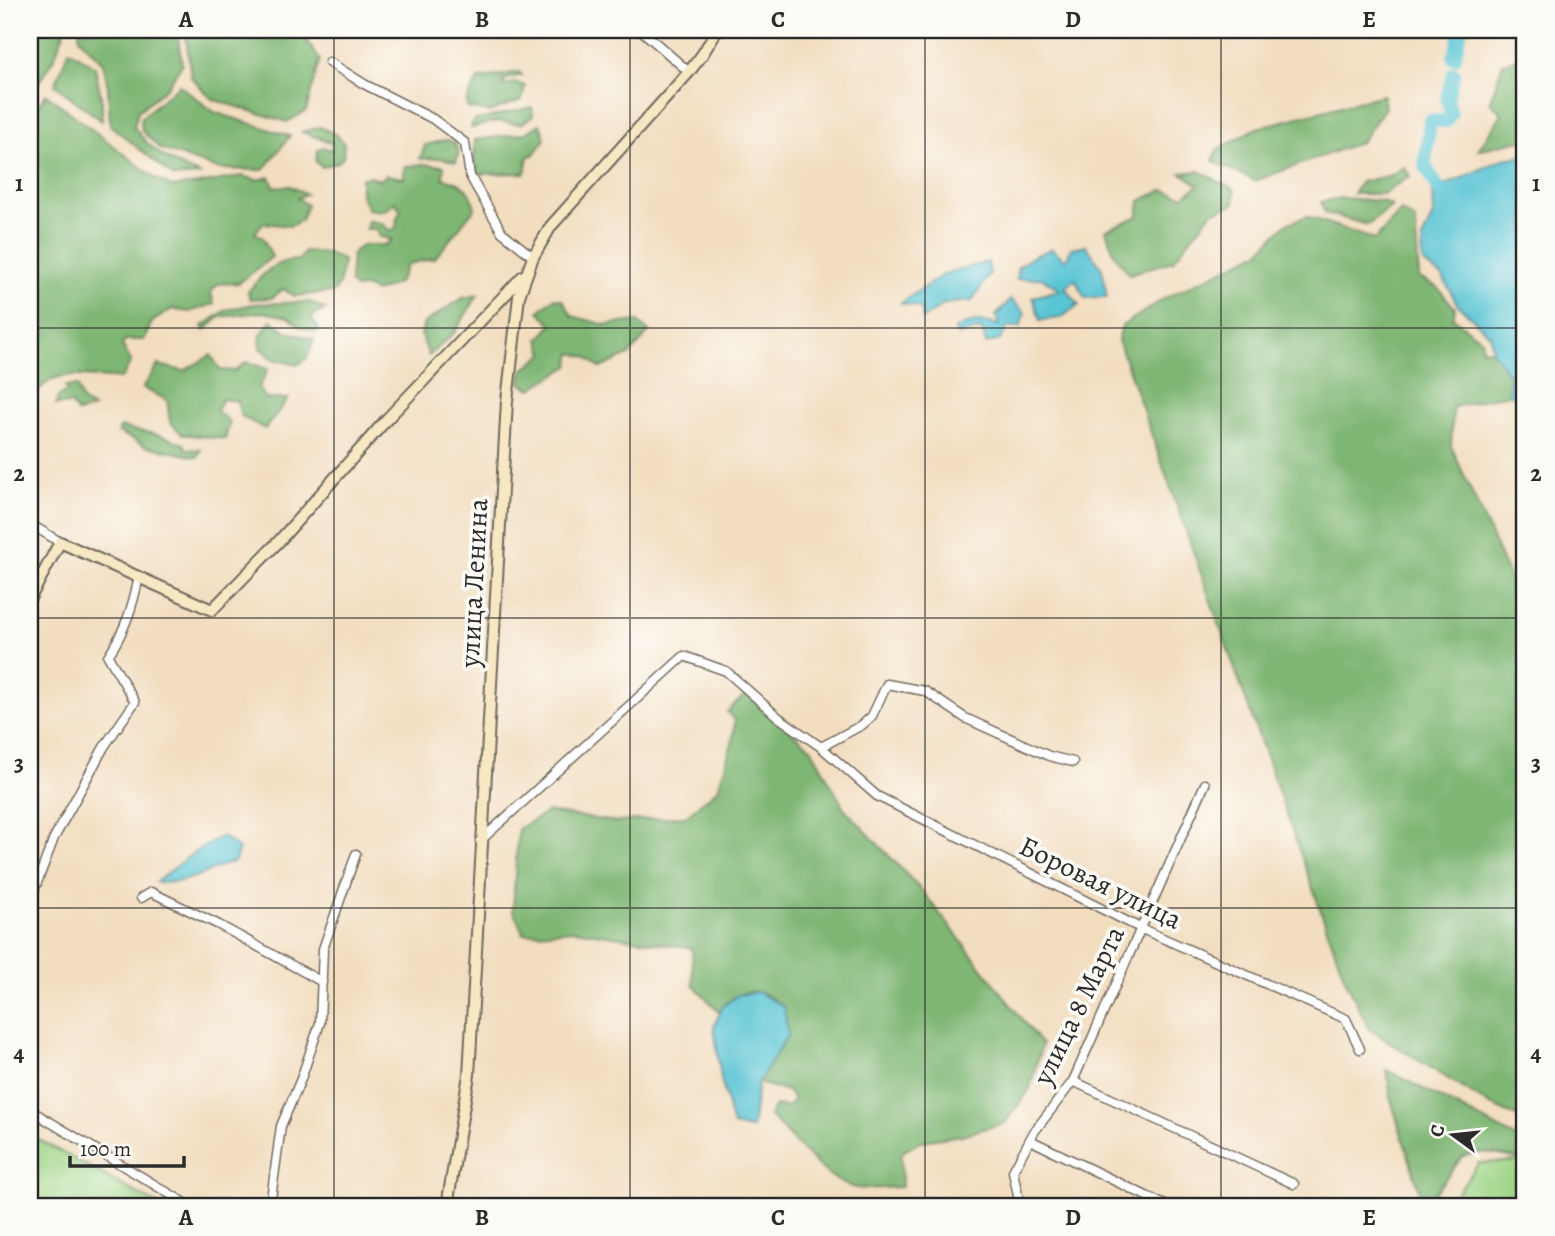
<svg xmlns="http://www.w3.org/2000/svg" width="1555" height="1236" font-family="Alegreya,serif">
	<rect width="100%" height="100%" fill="#fdfcf7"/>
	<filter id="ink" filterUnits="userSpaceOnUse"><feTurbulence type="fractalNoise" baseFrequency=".0143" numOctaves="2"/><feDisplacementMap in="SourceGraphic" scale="14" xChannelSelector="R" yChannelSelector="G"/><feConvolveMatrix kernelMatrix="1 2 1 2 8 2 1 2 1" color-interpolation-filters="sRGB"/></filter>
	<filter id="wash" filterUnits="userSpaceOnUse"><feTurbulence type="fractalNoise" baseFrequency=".00686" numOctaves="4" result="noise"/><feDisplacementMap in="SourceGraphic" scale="28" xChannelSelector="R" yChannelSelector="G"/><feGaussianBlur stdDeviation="1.57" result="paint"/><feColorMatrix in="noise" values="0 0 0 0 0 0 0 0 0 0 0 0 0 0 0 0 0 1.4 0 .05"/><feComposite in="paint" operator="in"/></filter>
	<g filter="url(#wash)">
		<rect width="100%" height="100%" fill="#f2ddbf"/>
		<g fill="#9ed486" stroke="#648058" stroke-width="2">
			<polygon points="30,1135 160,1206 30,1206"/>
			<polygon points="1525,1161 1525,1206 1447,1206 1479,1163"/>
		</g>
		<g fill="#7eb673" stroke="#54704f" stroke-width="2">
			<polygon points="30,30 65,30 54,58 30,96"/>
			<path d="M79,30H177L182,64L167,87L138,111L134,127C151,152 173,164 201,175L174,177L110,125L108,86L103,63L79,38Z"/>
			<polygon points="185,30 299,30 320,60 306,111 287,122 212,99 191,77"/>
			<polygon points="69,50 95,67 102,102 102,121 55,85"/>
			<polygon points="1525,57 1525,139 1478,150 1502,114 1490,101 1503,63"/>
			<polygon points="519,72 522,75 504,80 503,85 516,83 525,86 522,100 489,112 468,108 466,103 478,79"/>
			<polygon points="179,85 214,112 290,136 263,170 218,169 161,149 142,131 141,118"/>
			<path d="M46,94L155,178L171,187L199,184L242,176L257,180L270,177L274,187L290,186L306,194L297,198L307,205L301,220L291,226L263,223L255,233L263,238L272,257L239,283L218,284L211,292L214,304L189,312L172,309L152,322L144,340H126L122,345L131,361L122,378C88,381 53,361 33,400L30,395V118Z"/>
			<polygon points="1383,95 1385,108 1361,142 1255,181 1213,161 1217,150 1257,128"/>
			<polygon points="532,107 533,116 521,124 498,121 471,128 473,121"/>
			<polygon points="540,124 545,139 533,155 528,156 525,173 478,174 474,163 475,140 526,133"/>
			<polygon points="320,127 337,135 344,144 343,157 338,162 322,167 316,162 317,151 323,147 332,150 332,143 302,132"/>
			<polygon points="446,140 454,142 459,152 456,162 441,158 420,159 425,145"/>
			<path d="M421,164L444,166L443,178C461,181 471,190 475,208L435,258L408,264L398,283L376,292L365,287L355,289L350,282L352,254L362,245H385L392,240L378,236L377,229H366L368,221L381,223L390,231L396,228L397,217L401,211L395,202L384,211L368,209L361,195V179L370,176L380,180L386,175L404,178V167Z"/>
			<polygon points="1404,167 1410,176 1383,194 1353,194 1361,182 1392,175"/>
			<polygon points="1199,171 1235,190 1234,204 1212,212 1173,261 1129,274 1114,254 1106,230 1138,216 1140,201 1163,190 1183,196 1199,185 1181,173"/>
			<polygon points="1341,198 1382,201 1392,206 1368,225 1325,213 1321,202"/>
			<polygon points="1401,211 1415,220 1419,278 1437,287 1455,308 1453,318 1482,340 1482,349 1492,350 1509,375 1509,394 1453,407 1451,446 1525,612 1525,1121 1487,1103 1369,1029 1345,979 1118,340 1122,326 1142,313 1163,299 1258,253 1286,224 1307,216 1375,240"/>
			<path d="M305,251L327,253L343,260L340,282L334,292L294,296L283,289L272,298L250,299L248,292C262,274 276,259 299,260Z"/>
			<polygon points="478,295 454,333 429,356 421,335 424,323 463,298"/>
			<polygon points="554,298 563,300 572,316 606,325 637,321 649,332 629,355 600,368 587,357 572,353 569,366 531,389 520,383 523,370 544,354 539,339 552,325 539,311"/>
			<polygon points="310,302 326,310 313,315 312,321 319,328 317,332 301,327 288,317 263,312 220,317 204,331 203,326 226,310 254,304"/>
			<polygon points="271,320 287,332 314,339 307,358 297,365 273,359 260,348 261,335"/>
			<polygon points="211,355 220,370 235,371 246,362 268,369 259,387 266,399 288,399 265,429 241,416 237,401 222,399 217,411 230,422 225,439 182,434 170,422 167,400 143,388 158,365 184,371"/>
			<polygon points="65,386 77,386 82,401 93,408 78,413 71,404 56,405 58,397 68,390"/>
			<path d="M120,427C144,433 163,433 185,445L186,449L201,450L197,457L146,446L118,432Z"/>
			<path d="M746,694L811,748L844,808L923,892L1042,1045L1029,1090L1005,1123L962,1135L922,1141L901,1153L902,1187C887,1187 867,1191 852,1187C826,1181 788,1134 769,1115L775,1106L788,1107L794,1099L787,1091L758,1083L788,1034L784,1007C777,1002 767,994 759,992C744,989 726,1000 720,1013L693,984L692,948L574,930L524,934L513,911L518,829L548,812L617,822L686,816L718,789L733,740L735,720L727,712Z"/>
			<polygon points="1387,1070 1525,1142 1525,1160 1484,1152 1463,1156 1429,1200 1420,1193 1391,1100"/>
		</g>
		<g fill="#59c4d4" stroke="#427880" stroke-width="2">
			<polygon points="1525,156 1525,406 1522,399 1509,394 1509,375 1492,350 1491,336 1457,304 1443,277 1423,263 1422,239 1434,213 1433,191 1503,159"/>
			<polygon points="1086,245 1102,269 1107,297 1085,298 1075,279 1065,288 1079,304 1061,318 1040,320 1033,297 1060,290 1042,278 1016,279 1018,267 1034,256 1052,249 1066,260 1072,248"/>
			<polygon points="988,262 990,273 972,301 944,304 923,319 921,308 901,303 944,274"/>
			<path d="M1011,299L1025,313L1020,327H1008L1000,340L986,344L982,329L957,335L955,329C971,320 982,321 999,325L996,316Z"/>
			<path d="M222,836L239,849L235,861C208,870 185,886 156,882L192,854Z"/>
			<polygon points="758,992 784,1007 788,1034 758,1083 752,1129 733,1126 721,1079 714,1026 723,1006 738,995"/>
		</g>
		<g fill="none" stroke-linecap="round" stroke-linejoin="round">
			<g stroke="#59c4d4" stroke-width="14">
				<polyline points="1454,58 1461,30"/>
				<polyline points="1450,202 1438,188 1425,165 1430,121 1446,121 1451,113 1447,98 1454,73"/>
			</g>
		</g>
	</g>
	<g filter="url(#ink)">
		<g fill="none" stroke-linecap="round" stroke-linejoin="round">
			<g stroke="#71695f" stroke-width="11">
				<g id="street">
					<polyline points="641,30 689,72"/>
					<polyline points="329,62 364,84 433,119 465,143 470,176 502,232 533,257"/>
					<polyline points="30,524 60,542"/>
					<polyline points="821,747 862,725 872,716 887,684 925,691 965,718 1049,756 1073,762"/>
					<polyline points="480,841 684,656 726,671 778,717 821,747 877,796 1142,929 1346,1019 1360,1049"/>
					<polyline points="141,898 151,892 219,925 322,982"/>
					<path d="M30,901L54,838L104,747L135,702L108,656C125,631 133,606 139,576"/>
					<polyline points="1073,1081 1294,1184"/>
					<polyline points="30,1110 190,1206"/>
					<polyline points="1030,1140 1167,1206"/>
					<polyline points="270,1206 281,1126 301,1079 320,1023 323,949 356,854"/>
					<polyline points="1020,1206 1013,1171 1034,1132 1073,1081 1205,784"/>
				</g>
			</g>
			<g stroke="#71695f" stroke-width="14">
				<g id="secondary">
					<polyline points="30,598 60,542 212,610 280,540 387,419 523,276"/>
					<polyline points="447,1206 469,1075 507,401 519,296 533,257 551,226 689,72 702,55 717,30"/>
				</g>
			</g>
			<use href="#street" stroke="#fff" stroke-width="8"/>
			<use href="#secondary" stroke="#f7e8c3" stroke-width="10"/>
		</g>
	</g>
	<path fill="none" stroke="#2b2b2b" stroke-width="2" stroke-opacity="0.55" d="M334,30V1206M630,30V1206M925,30V1206M1221,30V1206M30,328H1525M30,618H1525M30,908H1525"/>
	<g text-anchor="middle" stroke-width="7" stroke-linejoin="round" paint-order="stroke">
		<g font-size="28" fill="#2b2b2b" stroke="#fdfcf7">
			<text transform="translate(473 583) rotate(-87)" y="10">улица Ленина</text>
			<text transform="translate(1101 882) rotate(26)" y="10">Боровая улица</text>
			<text transform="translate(1078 1005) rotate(-64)" y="10">улица 8 Марта</text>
		</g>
	</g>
	<rect width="1555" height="1236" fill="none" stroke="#fdfcf7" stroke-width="77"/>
	<g transform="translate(1453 1135) rotate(285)" stroke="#fdfcf7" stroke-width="5" paint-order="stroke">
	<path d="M0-5L12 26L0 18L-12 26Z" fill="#2b2b2b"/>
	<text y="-10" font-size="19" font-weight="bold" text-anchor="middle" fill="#2b2b2b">С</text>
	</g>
	<path d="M70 1156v10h114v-10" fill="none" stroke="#2b2b2b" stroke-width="3.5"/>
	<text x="80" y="1156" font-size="21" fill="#2b2b2b" stroke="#fdfcf7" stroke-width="5" paint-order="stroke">100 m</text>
	<rect x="38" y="38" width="1478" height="1160" fill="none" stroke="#2b2b2b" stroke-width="2.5"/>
	<g font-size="23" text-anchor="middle" font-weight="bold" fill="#2b2b2b">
		<text x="186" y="27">A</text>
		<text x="482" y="27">B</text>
		<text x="778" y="27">C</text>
		<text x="1073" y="27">D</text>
		<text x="1369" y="27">E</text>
		<text x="19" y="191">1</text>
		<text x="1536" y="191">1</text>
		<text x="19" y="481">2</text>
		<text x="1536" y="481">2</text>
		<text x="19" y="771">3</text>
		<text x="1536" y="771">3</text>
		<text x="19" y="1061">4</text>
		<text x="1536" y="1061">4</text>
		<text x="186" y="1225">A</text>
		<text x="482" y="1225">B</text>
		<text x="778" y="1225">C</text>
		<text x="1073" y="1225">D</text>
		<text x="1369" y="1225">E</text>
	</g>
</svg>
